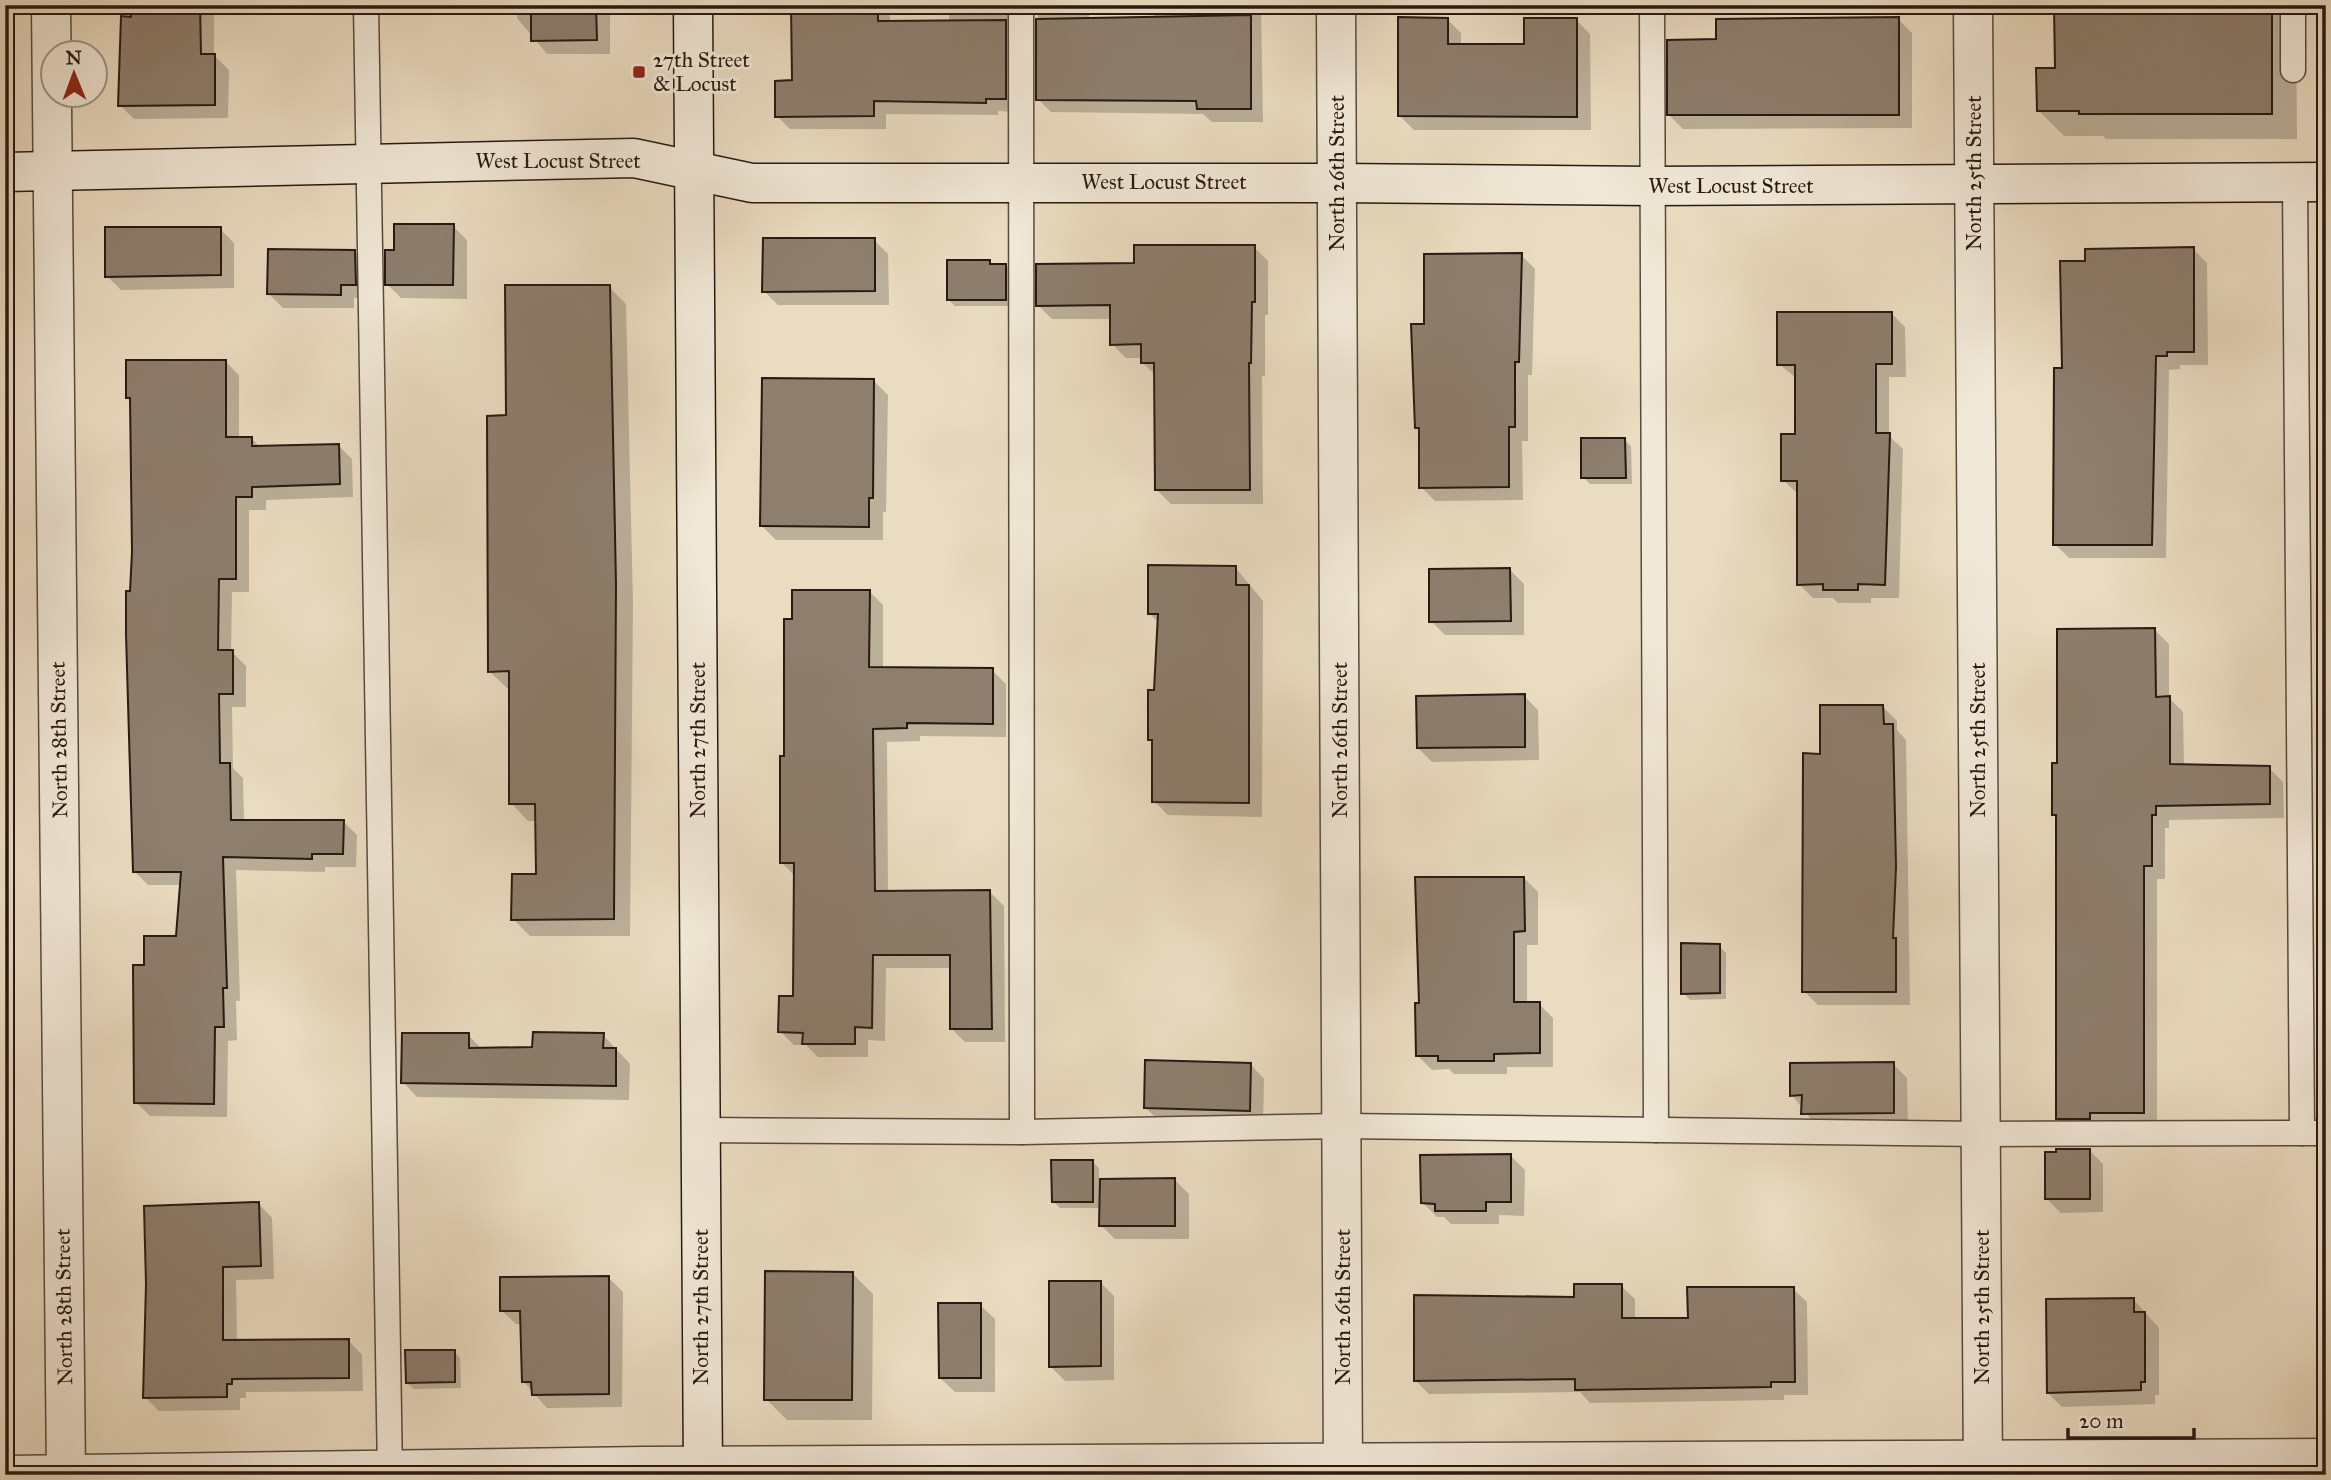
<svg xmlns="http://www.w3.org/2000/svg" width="2331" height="1480" font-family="'IM FELL Great Primer',serif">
	<rect width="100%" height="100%" fill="#eadcc1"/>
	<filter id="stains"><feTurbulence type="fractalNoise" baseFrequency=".00286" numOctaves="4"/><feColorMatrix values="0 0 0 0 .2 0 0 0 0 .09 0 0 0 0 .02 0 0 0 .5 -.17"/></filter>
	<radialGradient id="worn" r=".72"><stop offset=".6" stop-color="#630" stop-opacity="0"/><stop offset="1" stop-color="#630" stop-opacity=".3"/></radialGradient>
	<g fill="#0003">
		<polygon points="122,5 214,5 214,55 229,70 228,118 134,119 120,105"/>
		<polygon points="517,5 610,5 610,54 547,54 517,18"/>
		<polygon points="793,5 884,5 890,12 890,22 949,22 949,5 1026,5 1019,112 998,111 998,115 886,114 886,129 790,129 777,116 794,82"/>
		<polygon points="1038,5 1089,5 1089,19 1155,19 1154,5 1261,5 1263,122 1212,122 1203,114 1051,112 1038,99"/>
		<polygon points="2056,5 2292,5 2296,10 2297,139 2106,139 2103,136 2064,136 2038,110 2057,69"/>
		<polygon points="1447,19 1461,33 1461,46 1526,46 1576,20 1590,34 1591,130 1414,130 1400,116"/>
		<polygon points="1898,19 1912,33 1912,128 1683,129 1669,115 1718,41"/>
		<polygon points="453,226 467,240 467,299 401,298 387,284 396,252"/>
		<polygon points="220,229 234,243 234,288 121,290 107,276"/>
		<polygon points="874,240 888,254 889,305 778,305 764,291"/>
		<polygon points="1254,247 1268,261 1268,315 1265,315 1265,376 1262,376 1263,504 1171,504 1157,490 1156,376 1142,362 1142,358 1126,358 1112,344 1112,319 1052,319 1038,305 1136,265"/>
		<polygon points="2193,249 2207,263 2208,365 2180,365 2180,369 2169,370 2166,558 2069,558 2055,544 2063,370 2087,263"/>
		<polygon points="354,251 368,265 369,298 354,298 354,308 283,308 269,294"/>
		<polygon points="1521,255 1535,269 1532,375 1528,375 1528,441 1522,441 1523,500 1435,501 1421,487 1421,432 1416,428 1426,326"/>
		<polygon points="990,262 994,266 1006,266 1012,273 1012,306 955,306 948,299"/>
		<polygon points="609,287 626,304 633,603 630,936 530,936 513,919 538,876 537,821 528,821 511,803 511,688 507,688 489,671 508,417"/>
		<polygon points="1891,313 1905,327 1906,377 1889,377 1889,436 1903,449 1899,598 1871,598 1871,603 1838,603 1833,598 1813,598 1799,584 1798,494 1783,480 1797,436 1796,378 1779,364"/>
		<polygon points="225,361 239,375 239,439 252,439 261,448 338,445 352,459 353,497 266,500 266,510 249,510 249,592 232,592 231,651 246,666 246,707 232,707 233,768 243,778 244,821 343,821 357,835 356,867 325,867 325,872 236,870 240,1001 236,1001 237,1040 228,1041 227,1117 150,1116 136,1102 145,967 178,937 182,885 148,885 134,871 132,402 128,397"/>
		<polygon points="874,381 888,395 886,512 883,512 883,540 776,540 762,526"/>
		<polygon points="1624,440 1631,446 1632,484 1590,484 1583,477"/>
		<polygon points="2317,565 2326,565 2326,615 2317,606"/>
		<polygon points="1235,567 1263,601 1262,817 1168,815 1154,801 1154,743 1150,739 1159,623 1150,614"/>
		<polygon points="1510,570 1524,584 1524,635 1445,635 1431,621"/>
		<polygon points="869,591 883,605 883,669 992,670 1006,684 1006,737 920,736 920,741 887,742 888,893 990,892 1004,906 1005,1042 965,1042 951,1028 952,968 886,968 885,1041 868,1040 868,1057 818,1057 806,1045 794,1045 780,1031 795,998 796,877 782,863 786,620 794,620"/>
		<polygon points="2155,630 2169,644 2169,698 2183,712 2184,766 2269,768 2283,782 2284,818 2169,820 2169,828 2165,828 2165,879 2157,879 2157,1126 2071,1132 2057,1118 2058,818 2054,815 2059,765"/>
		<polygon points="1524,696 1538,710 1539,760 1432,762 1418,748"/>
		<polygon points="1883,707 1897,721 1897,730 1906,740 1910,1005 1818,1005 1804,991 1822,755"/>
		<polygon points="2318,823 2326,823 2326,870 2318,862"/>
		<polygon points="1524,878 1538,892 1538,945 1527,945 1527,1004 1539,1004 1553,1018 1553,1067 1507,1067 1507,1074 1454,1074 1449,1069 1432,1070 1418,1056 1421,1005"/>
		<polygon points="1719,946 1726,953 1726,999 1690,1000 1683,993"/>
		<polygon points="2321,952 2326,952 2326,996 2321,991"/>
		<polygon points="468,1035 483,1050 534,1049 603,1035 630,1064 629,1100 417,1097 403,1082"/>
		<polygon points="1250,1064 1264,1079 1263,1124 1160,1122 1146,1108"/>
		<polygon points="1893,1064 1907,1078 1908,1127 1817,1127 1792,1095"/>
		<polygon points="2089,1150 2103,1164 2103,1212 2061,1213 2047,1199"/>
		<polygon points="1511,1156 1525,1170 1524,1216 1499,1215 1499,1224 1451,1224 1444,1217 1437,1217 1423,1203"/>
		<polygon points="1092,1161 1099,1168 1099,1180 1175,1180 1189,1194 1189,1239 1115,1239 1101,1225 1101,1208 1060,1208 1053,1201"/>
		<polygon points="258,1203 272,1218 274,1279 236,1280 237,1341 348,1340 362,1355 363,1391 246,1392 246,1398 240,1398 240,1410 159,1411 145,1397"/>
		<polygon points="852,1273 873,1294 872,1420 787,1420 766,1399"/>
		<polygon points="609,1278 623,1292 622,1407 547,1408 523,1381 522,1324 516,1324 501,1310"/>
		<polygon points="1100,1282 1114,1296 1114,1380 1065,1381 1051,1367"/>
		<polygon points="1621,1286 1635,1299 1635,1320 1689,1320 1793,1289 1807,1302 1808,1395 1784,1395 1784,1400 1590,1403 1580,1392 1429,1394 1416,1381 1576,1299"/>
		<polygon points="2133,1299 2159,1328 2159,1395 2155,1395 2155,1404 2062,1407 2048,1393"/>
		<polygon points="980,1305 995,1319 995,1392 955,1392 940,1378"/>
		<polygon points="2324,1307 2326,1307 2326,1392 2325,1391"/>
		<polygon points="454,1351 460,1358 461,1388 414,1389 407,1383"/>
	</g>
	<g fill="#8d7e6d" stroke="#281913" stroke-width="2">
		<polygon points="130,5 200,5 201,54 215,54 215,105 118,106 121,16 131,17"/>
		<polygon points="531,5 596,5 597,40 531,41"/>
		<polygon points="791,5 878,5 878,21 1006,20 1006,99 986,99 986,103 874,101 874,116 775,117 775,81 792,80"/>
		<polygon points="2054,5 2272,5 2272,114 2079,114 2079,111 2037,111 2036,68 2055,68"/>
		<polygon points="1251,15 1251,109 1197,109 1196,101 1036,100 1036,19"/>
		<polygon points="1398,17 1448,18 1448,44 1524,44 1524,18 1577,18 1577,117 1398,116"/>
		<polygon points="1899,17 1899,115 1667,115 1667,40 1716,39 1716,19"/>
		<polygon points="394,224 454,224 453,285 385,285 385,250 394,250"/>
		<polygon points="105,227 221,227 221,275 105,277"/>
		<polygon points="763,238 875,238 875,291 762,292"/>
		<polygon points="1134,245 1255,245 1255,302 1252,302 1251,363 1249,363 1250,490 1155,490 1154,363 1141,363 1141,344 1110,345 1110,305 1036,306 1036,264 1134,263"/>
		<polygon points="2194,247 2194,352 2167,352 2167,356 2156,356 2152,545 2053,545 2054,368 2062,368 2060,261 2085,261 2085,249"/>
		<polygon points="268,249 355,250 356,285 341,285 341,295 267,294"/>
		<polygon points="1522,253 1519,362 1515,362 1515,427 1509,427 1509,487 1419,488 1419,428 1415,428 1411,324 1424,324 1424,254"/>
		<polygon points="947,260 990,260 990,264 1006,264 1006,300 947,300"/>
		<polygon points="505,285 610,285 616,584 614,919 511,920 512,874 536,874 535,804 509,804 509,671 488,672 487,416 506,415"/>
		<polygon points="1777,312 1892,312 1892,364 1876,364 1876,433 1890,433 1885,585 1858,584 1858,590 1823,590 1823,584 1797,585 1797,481 1781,481 1781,434 1795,434 1795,365 1777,365"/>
		<polygon points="126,360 226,360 226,437 252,437 252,446 339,444 340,484 252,487 252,497 236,497 236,579 219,579 218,650 233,650 233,694 219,694 220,763 230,763 231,820 344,820 343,854 312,854 312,859 223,857 227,988 223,988 224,1027 215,1027 214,1104 134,1103 133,965 144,965 144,936 176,936 181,872 133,872 126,634 126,591 130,591 132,552 130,398 126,398"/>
		<polygon points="762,378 874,379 873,498 869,498 869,527 760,526"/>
		<polygon points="1581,438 1625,438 1626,478 1581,478"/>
		<polygon points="1148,565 1236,566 1236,585 1249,585 1249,803 1152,802 1152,740 1148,740 1148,690 1154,690 1158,614 1148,614"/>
		<polygon points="1510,568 1511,621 1429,622 1429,569"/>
		<polygon points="792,590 870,590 869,667 993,668 993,724 907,723 907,728 873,729 875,891 990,890 992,1029 950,1029 950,955 873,955 872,1028 855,1027 855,1044 802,1044 803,1033 778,1032 779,996 793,996 794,863 780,863 780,756 784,756 784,619 792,619"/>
		<polygon points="2155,628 2156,697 2170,696 2170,764 2270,766 2270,804 2156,806 2156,815 2152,815 2152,866 2144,866 2144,1113 2090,1113 2090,1119 2056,1119 2056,815 2052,815 2052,763 2057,763 2057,629"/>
		<polygon points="1525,694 1525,747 1417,748 1416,696"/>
		<polygon points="1820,705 1883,705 1884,724 1893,724 1896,867 1893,938 1896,938 1896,992 1802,992 1803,753 1820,754"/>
		<polygon points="1415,877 1524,877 1525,931 1514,932 1514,1002 1540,1002 1540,1053 1494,1054 1494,1061 1438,1061 1438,1056 1416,1056 1415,1003 1419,1003"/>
		<polygon points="1681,943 1720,944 1720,993 1681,994"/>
		<polygon points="533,1032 604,1033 603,1048 616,1048 616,1086 401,1083 402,1033 469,1033 469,1048 532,1047"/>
		<polygon points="1145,1060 1251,1063 1250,1111 1144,1108"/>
		<polygon points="1894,1062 1894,1113 1801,1114 1802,1095 1790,1096 1790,1063"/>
		<polygon points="2056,1149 2090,1149 2090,1199 2045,1199 2045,1152 2056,1152"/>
		<polygon points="1511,1154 1511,1202 1486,1202 1486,1211 1435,1211 1435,1204 1421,1203 1420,1155"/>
		<polygon points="1051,1160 1093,1160 1093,1202 1052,1202"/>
		<polygon points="1175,1178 1175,1226 1099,1226 1100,1179"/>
		<polygon points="259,1202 261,1266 223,1267 223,1340 349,1339 349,1378 232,1379 232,1384 227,1384 227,1397 143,1398 146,1284 144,1206"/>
		<polygon points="765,1271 853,1272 852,1400 764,1400"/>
		<polygon points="609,1276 609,1394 532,1395 531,1382 522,1382 520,1311 500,1311 500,1277"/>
		<polygon points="1049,1281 1101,1281 1101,1366 1049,1367"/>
		<polygon points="1574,1284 1622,1284 1622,1318 1688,1318 1687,1287 1794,1287 1795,1382 1771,1382 1771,1387 1575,1390 1575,1379 1414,1381 1414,1295 1574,1297"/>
		<polygon points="2134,1298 2134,1312 2145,1312 2145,1382 2141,1382 2141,1390 2047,1393 2046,1299"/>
		<polygon points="938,1303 981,1303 981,1378 939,1378"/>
		<polygon points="405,1350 455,1350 455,1382 406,1383"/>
	</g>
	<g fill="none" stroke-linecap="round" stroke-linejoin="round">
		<g stroke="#584a3e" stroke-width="27">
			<g id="lane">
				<polyline points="366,5 390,1475"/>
				<polyline points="1021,5 1022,1132"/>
				<polyline points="1652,5 1656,1130"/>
				<polyline points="2293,70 2293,5"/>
				<polyline points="2295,182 2302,1133"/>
				<polyline points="700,1130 1022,1132 1343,1126 1981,1134 2326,1133"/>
			</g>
		</g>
		<g stroke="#584a3e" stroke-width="41">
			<g id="street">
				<polyline points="51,5 66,1475"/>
				<polyline points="1336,5 1343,1475"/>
				<polyline points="1973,5 1983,1475"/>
				<polyline points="9,1475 644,1466 2326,1458"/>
			</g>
		</g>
		<g stroke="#281913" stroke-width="41">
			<g id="secondary">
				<polyline points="693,5 703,1475"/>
				<polyline points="5,172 634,158 752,183 1337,183 1652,186 2326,182"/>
			</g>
		</g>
		<use href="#lane" stroke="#f1e8d7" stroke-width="24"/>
		<use href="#street" stroke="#f1e8d7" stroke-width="38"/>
		<use href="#secondary" stroke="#f1e8d7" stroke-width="38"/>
	</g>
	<rect fill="#8f2418" stroke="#f1e8d7" stroke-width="2.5" x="632" y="65" width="14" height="14" rx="3.5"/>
	<g text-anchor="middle" stroke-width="6" stroke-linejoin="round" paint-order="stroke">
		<g font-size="21" fill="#281913" stroke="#f1e8d7" text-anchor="start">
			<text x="653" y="67">27th Street<tspan x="653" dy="24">&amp; Locust</tspan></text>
		</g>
		<g font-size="21" fill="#281913" stroke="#f1e8d7">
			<text x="558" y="168">West Locust Street</text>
			<text transform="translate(1337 173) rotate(-90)" y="7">North 26th Street</text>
			<text transform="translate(1974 173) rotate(-90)" y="7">North 25th Street</text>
			<text x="1164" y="189">West Locust Street</text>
			<text x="1731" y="193">West Locust Street</text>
			<text transform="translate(59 740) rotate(-91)" y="7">North 28th Street</text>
			<text transform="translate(698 740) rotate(-90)" y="7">North 27th Street</text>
			<text transform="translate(1340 740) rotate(-90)" y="7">North 26th Street</text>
			<text transform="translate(1978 740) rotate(-90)" y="7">North 25th Street</text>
			<text transform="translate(64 1307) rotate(-91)" y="7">North 28th Street</text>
			<text transform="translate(701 1307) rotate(-90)" y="7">North 27th Street</text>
			<text transform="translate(1343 1307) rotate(-90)" y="7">North 26th Street</text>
			<text transform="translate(1982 1307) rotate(-90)" y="7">North 25th Street</text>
		</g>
	</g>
	<rect width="2331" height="1480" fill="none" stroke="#eadcc1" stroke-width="28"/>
	<rect x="7" y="7" width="2317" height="1466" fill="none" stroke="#281913" stroke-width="3.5"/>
	<rect x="14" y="14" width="2303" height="1452" fill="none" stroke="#281913" stroke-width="2"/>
	<g transform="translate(74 74) rotate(359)"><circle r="33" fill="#f1e8d7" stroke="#a19589" stroke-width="2"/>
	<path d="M0-5L12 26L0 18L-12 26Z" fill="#8f2418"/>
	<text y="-10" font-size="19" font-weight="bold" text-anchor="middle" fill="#281913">N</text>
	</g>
	<path d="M2068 1428v10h126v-10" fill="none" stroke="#281913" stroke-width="3.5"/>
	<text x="2079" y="1428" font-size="21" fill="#281913" stroke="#f1e8d7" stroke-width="5" paint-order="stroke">20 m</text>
	<rect width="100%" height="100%" filter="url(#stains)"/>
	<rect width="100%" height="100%" fill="url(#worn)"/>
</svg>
